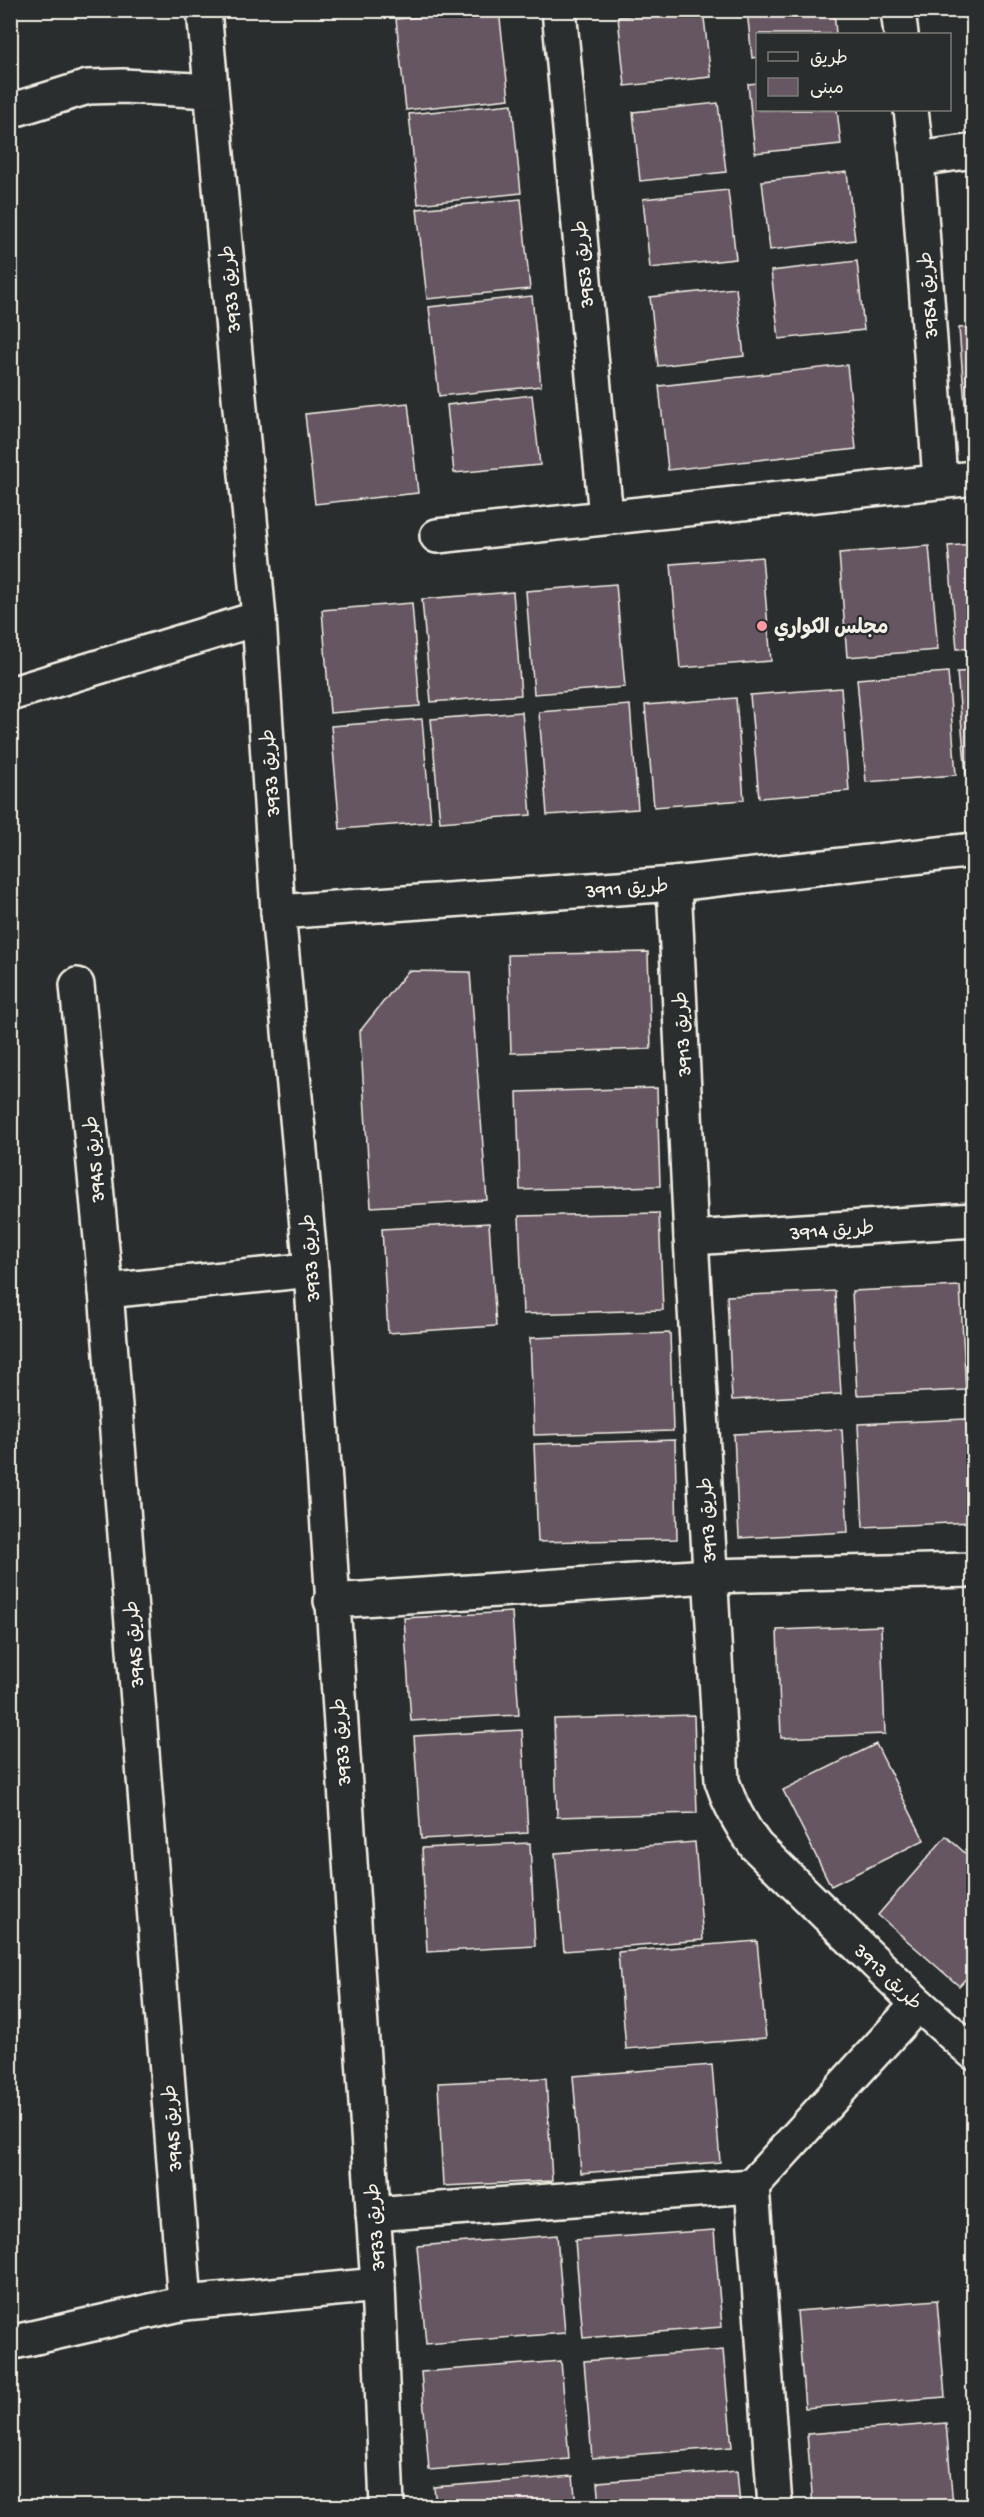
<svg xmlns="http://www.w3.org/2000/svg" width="984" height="2517" font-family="'Gochi Hand','Playpen Sans Arabic',sans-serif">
	<rect width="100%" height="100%" fill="#2a2d2e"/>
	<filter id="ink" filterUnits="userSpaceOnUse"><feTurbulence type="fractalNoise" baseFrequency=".0167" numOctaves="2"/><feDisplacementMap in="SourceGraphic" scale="12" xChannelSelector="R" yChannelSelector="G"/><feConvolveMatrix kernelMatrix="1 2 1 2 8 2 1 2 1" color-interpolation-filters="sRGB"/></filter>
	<g filter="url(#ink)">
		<g fill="#665762" stroke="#f4f1e8" stroke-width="1.5">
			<polygon points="499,10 509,99 406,110 396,19"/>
			<polygon points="680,10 703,10 711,77 625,86 618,17"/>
			<polygon points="747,10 834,10 836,34 758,34 758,57 752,58"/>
			<polygon points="758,83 758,110 837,110 841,144 755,153 748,84"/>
			<polygon points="718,103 726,172 640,181 633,112"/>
			<polygon points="512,104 521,193 418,204 409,114"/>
			<polygon points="847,172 855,240 770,250 762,181"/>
			<polygon points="728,190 736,259 650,268 643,199"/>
			<polygon points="521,199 530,289 427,299 417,209"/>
			<polygon points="970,200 974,200 974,232"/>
			<polygon points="857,261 864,330 779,339 771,271"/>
			<polygon points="736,288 744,356 658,366 650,297"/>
			<polygon points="532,296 541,386 439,396 429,307"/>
			<polygon points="974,327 974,431 967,431 959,328"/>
			<polygon points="847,365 856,449 668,470 659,386"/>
			<polygon points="532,395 540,465 454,473 447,405"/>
			<polygon points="408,403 418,493 315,504 305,414"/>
			<polygon points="974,544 974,648 957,649 948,546"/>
			<polygon points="929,546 938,650 847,657 839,553"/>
			<polygon points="762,557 771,661 680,668 671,564"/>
			<polygon points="616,584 625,687 534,694 526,591"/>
			<polygon points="513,592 521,695 431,702 422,599"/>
			<polygon points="412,603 420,706 330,713 322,610"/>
			<polygon points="974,671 974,775 966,775 957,672"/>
			<polygon points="948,672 956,775 866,782 857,679"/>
			<polygon points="841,688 849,791 759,798 750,695"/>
			<polygon points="736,698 744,800 654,807 645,705"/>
			<polygon points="630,705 638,809 547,815 539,712"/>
			<polygon points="522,712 531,815 440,822 431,719"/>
			<polygon points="422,719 431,822 340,829 331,726"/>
			<polygon points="648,952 651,1049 511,1053 508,955"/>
			<polygon points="408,971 470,972 487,1200 371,1207 360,1031"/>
			<polygon points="657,1088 660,1186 520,1190 517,1092"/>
			<polygon points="659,1213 663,1310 523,1314 519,1216"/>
			<polygon points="489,1223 496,1326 388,1333 382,1229"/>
			<polygon points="960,1286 966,1390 857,1395 852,1291"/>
			<polygon points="835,1291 841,1394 732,1400 727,1296"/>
			<polygon points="670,1333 673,1431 534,1435 530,1338"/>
			<polygon points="966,1419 972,1522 863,1527 858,1424"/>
			<polygon points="842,1429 848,1532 739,1538 734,1434"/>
			<polygon points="675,1440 677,1539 538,1542 534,1444"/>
			<polygon points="512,1612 519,1715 411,1721 404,1618"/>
			<polygon points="881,1626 885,1734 781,1738 777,1630"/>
			<polygon points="694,1715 697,1813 557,1817 554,1719"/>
			<polygon points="522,1730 528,1833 421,1839 414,1736"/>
			<polygon points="876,1744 924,1840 831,1886 783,1790"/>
			<polygon points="946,1836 974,1861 974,1970 959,1986 878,1915"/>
			<polygon points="695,1842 703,1940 564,1951 555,1853"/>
			<polygon points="530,1843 535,1946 427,1952 422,1848"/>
			<polygon points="757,1941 766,2038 626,2049 618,1952"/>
			<polygon points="712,2065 720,2162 581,2173 573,2076"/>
			<polygon points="546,2078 552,2181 443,2186 438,2083"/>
			<polygon points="714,2230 722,2327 583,2338 575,2240"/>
			<polygon points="557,2235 565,2333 426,2344 417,2246"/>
			<polygon points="937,2300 945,2397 805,2408 797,2311"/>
			<polygon points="723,2350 732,2447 592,2458 584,2361"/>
			<polygon points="561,2361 569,2459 429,2470 421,2372"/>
			<polygon points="946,2423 953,2506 813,2506 807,2434"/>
			<polygon points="737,2471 740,2506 600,2506 598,2482"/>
			<polygon points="573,2476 576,2506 436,2506 434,2487"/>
		</g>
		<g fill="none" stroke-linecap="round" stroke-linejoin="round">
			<g stroke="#f4f1e8" stroke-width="38">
				<g id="street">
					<polyline points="204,10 259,618 278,912 311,1270 378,2285 387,2506"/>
					<polyline points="559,10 606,517"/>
					<polyline points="898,10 901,34"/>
					<polyline points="911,110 917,159 940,480"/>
					<polyline points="10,111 88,87 123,86 211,91"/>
					<polyline points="917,159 974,151"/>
					<polyline points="437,536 974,478"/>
					<polyline points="10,694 259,618"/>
					<path d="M674,884L691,1238L722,1781C730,1806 740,1825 756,1846L918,2004L974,2053"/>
					<polyline points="278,912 674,884 974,850"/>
					<polyline points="77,985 106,1291 185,2303"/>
					<polyline points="691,1238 974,1220"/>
					<polyline points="106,1291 311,1270"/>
					<polyline points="331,1601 709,1576 974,1570"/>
					<polyline points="752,2186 775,2506"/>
					<polyline points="373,2214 752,2186 918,2004"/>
					<polyline points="10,2343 185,2303 378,2285"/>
				</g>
			</g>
			<use href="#street" stroke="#2a2d2e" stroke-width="33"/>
		</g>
	</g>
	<circle fill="#ff9aa2" stroke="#2a2d2e" stroke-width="2" cx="762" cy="626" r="6"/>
	<g text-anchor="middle" stroke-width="4.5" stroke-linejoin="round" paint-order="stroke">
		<g font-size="20" fill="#f4f1e8" stroke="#2a2d2e">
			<text transform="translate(582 264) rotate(-95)" y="7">طريق 3953</text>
			<text transform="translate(229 289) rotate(-95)" y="7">طريق 3933</text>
			<text transform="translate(927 295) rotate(-94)" y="7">طريق 3954</text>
			<text transform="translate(269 773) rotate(-94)" y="7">طريق 3933</text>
			<text transform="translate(627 887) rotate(-4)" y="7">طريق 3911</text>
			<text transform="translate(681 1034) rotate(-93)" y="7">طريق 3913</text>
			<text transform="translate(93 1159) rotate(-95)" y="7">طريق 3945</text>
			<text transform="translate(832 1229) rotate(-4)" y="7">طريق 3914</text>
			<text transform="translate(309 1258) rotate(-94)" y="7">طريق 3933</text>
			<text transform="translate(706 1520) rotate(-93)" y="7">طريق 3913</text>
			<text transform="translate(133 1644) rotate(-94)" y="7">طريق 3945</text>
			<text transform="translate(340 1742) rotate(-94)" y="7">طريق 3933</text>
			<text transform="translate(889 1976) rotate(44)" y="7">طريق 3913</text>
			<text transform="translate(171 2128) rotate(-94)" y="7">طريق 3945</text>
			<text transform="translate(374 2227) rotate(-94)" y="7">طريق 3933</text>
		</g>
		<g font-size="20" font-weight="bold" fill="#f4f1e8" stroke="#2a2d2e" text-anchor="start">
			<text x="774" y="633">مجلس الكواري</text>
		</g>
	</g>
	<rect width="984" height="2517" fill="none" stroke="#2a2d2e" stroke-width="36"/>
	<rect x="18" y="18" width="948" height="2481" fill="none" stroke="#f4f1e8" stroke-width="2" filter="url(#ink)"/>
	<rect x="756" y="33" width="195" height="78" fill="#2a2d2e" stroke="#7b7b78" stroke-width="1.5"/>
	<rect x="768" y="52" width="30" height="9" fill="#2a2d2e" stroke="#7b7b78" stroke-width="1.5"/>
	<text x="810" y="63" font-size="18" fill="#f4f1e8">طريق</text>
	<rect x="768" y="78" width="30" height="18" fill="#665762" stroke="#7b7b78" stroke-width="1.5"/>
	<text x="810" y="93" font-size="18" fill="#f4f1e8">مبنى</text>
</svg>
